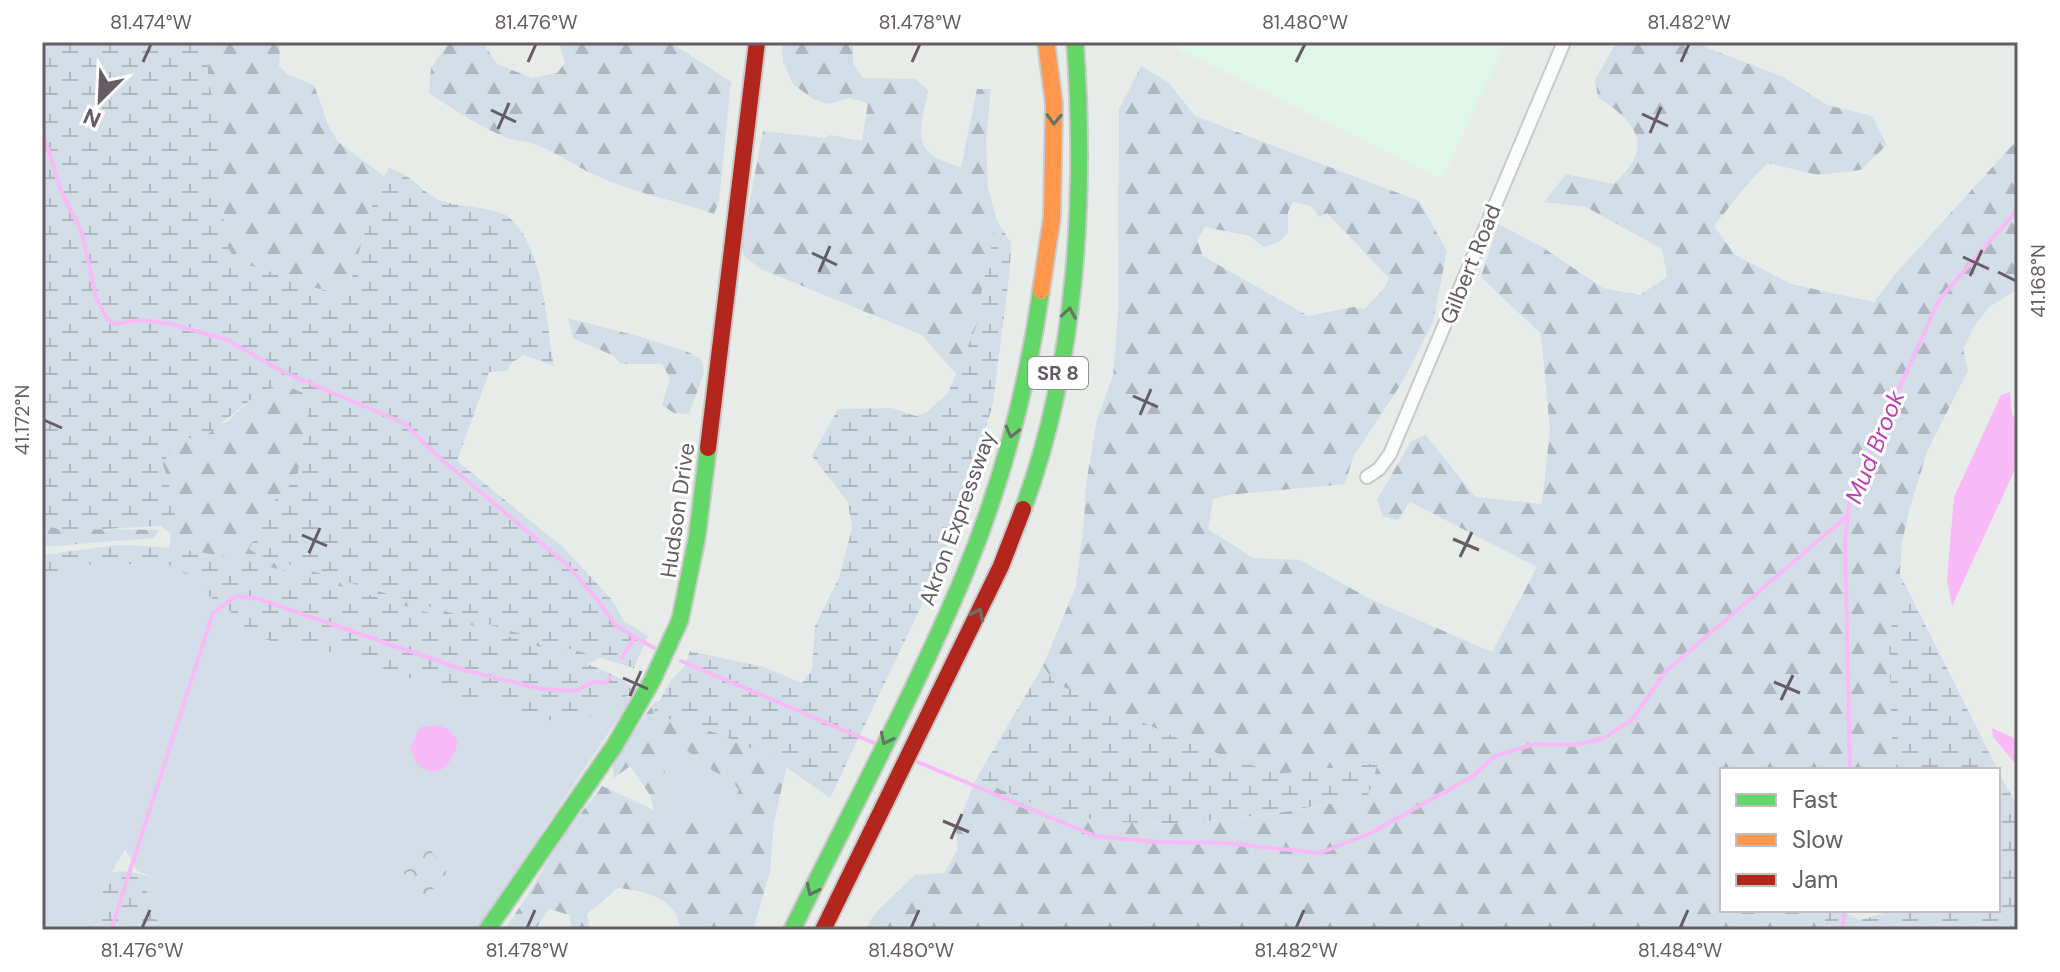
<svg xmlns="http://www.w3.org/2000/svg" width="2060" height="972" font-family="'DM Sans',sans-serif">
	<defs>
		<pattern id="forest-firs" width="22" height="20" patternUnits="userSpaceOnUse" patternTransform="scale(2)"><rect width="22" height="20" fill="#d2dde8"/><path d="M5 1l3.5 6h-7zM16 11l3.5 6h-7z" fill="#aeb6c0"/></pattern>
		<pattern id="wetland-marsh" width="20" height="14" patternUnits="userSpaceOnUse" patternTransform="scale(2)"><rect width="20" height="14" fill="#d2dde8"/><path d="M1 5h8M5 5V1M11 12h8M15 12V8" fill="none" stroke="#aeb6c0"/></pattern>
		<pattern id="park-crowns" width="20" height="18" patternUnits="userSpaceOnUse" patternTransform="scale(2)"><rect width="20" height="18" fill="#d2dde8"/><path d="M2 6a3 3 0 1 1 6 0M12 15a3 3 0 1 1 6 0" fill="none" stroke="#aeb6c0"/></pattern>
	</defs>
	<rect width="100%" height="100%" fill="#e7ece9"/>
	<polygon fill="#e0f6e8" points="1174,42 1506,42 1442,179 1179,50"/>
	<g fill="#d2dde8">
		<polygon points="129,551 427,620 638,689 476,930 167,930 143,906 151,876 137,871 125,849 105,883 96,915 80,930 42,930 42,570"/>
		<path d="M684,748L713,771L731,779L740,790C731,808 720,824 723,844L660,813L666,762L672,750Z"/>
	</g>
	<g fill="url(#forest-firs)" fill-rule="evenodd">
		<polygon points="211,42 280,42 279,66 287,74 314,85 328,125 338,142 384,176 378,185 347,295 310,287 301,280 236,262 225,242 219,121 207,77"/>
		<path d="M449,42H482L497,64L532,78L557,73L565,63L559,42H670L731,82L719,201L714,214C675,200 633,193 595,175C575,166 556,152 534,144C527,141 518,141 510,139C481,128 454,110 429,93L431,68Z"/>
		<path d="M782,42H853V63L863,78L916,79L928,90C920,135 909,153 961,167L977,89H991L986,140L988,188L997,221L977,325L957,375L922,335L761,269L744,256L741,247L763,131L825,138L830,135L862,141L868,103L849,98L829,104L813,99L793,84L783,62Z"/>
		<path d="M1616,42H1692L1783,77L1827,105L1872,116L1887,145L1860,170L1818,175L1768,163L1748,183L1714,226L1735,255L1791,284L1874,302L1896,273L2018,139V289L1989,307L1974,327L1963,349L1968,371L1928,449L1910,507L1902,542L1898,602L1889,634L1892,749L1897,770H1722V910H1826L1824,930H865L877,911L915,875L944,873L958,849L956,829L976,779C1002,789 1046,811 1072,816C1170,834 1272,816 1368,796L1377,763L1278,774L1193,745L1054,683L1043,666L1076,586L1084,522L1086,484L1097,419L1113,376L1118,314L1119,109L1141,66L1169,83L1195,116L1419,201L1447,251L1433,322L1403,381L1353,457L1345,484L1228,495L1213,499L1208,529L1253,558L1300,560L1370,599L1492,652L1537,567L1410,502L1398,520L1383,517L1377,500L1411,441L1426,435L1475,497L1542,504L1550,430L1541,334L1481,277L1498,224L1542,247L1603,288L1640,295L1667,277L1662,249L1586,207L1544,202L1566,174L1614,184C1655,146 1638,124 1598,97L1595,80ZM1293,202L1311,206L1319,217L1327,213L1389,278L1383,290L1364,309L1353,307L1308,316L1203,256L1197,240L1205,227L1250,236L1263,247L1277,243L1288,233V212Z"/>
		<polygon points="568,318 641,337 688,352 701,359 704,373 689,414 674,413 662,405 670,378 662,364 621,364 612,355 573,338"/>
		<polygon points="282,384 311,396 297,478 619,647 583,667 232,601 171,565 168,554 171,534 161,526 177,512 90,529 160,530 153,538 42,547 42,525 46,524 42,436 225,423 258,394"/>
		<path d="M667,700L788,761L774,822L770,872L753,930H680C679,898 644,891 618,888L587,914L590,930H571L570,915L549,909L535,930H504L528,895L558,843L602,786L654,810L650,795L630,766L614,778L612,765L655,701ZM684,748L713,771L731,779L739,790C731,807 720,823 723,843L692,822L660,813L666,763L672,750Z"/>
	</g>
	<g fill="url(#wetland-marsh)">
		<path d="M42,42H211L207,77L219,121L225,242L236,262L301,280L310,287L347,295L378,185L389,168C414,177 416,186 435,198C453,208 492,206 507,216C544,243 546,324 554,366L524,355L511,363L507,371L489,372L457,461L564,548L612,600L624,621L648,636L634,668L258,555L249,549L273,502L297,478L311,396L282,384L258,394L199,441L178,434L163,464L177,512L161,526L66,531L42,525Z"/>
		<path d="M997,221L1011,243L1010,269L993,403L982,443L963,505L927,594L830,798C768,752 728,732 652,715L671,680L684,667L690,651L764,667L802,683L812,670L815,626L839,578L852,529L848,502L812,456L838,409L892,408L916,416L926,413L948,393L977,325L982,288Z"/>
		<path d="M118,545C226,545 340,588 443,617C488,630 533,643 576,660C595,667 615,673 631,686L630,695L606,703L595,714L580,722L563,718L554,721L528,717L482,697L454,703L437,686L391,673L364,657L285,645L254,636L227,608L208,595V588L202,580L167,564L139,562L122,566L102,562L42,576V555Z"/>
		<polygon points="1900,575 1998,770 1897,770 1892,750 1889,634 1898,603"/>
		<path d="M1043,666L1055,683L1193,745L1278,774L1378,763L1368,796C1272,815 1170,834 1072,816C1046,811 1002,789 976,779Z"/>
		<polygon points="1998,771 2018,807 2018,930 1824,930 1826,910 1839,910 1860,920 1895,910 1998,910"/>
		<polygon points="121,871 151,876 143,906 167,930 80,930 96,915 105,883 111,873"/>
	</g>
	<polygon fill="url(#park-crowns)" points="429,848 450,877 421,898 400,868"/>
	<g fill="#f8baf6">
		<polygon points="2010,392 2012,414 2018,423 2018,463 1952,606 1947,580 1954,497 2001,395"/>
		<path d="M439,725L450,731L458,741C454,758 442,782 421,767C415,763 413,755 410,749L420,727Z"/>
		<polygon points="1992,728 2018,740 2018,767 1993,737"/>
	</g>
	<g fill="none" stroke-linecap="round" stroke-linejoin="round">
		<g stroke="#f8baf6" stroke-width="4">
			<polyline points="42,129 61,191 82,233 97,300 108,320 116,324 140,320 171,324 228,340 281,371 404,423 432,451 566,564 596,598 616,626 654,648"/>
			<polyline points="622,658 635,637"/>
			<polyline points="681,661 874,743"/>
			<polyline points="915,761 1095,836 1156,842 1226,843 1320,853 1371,833 1473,776 1495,756 1535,744 1575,745 1602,739 1632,720 1665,672 1847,516"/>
			<polyline points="1850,770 1845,539 1850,497 1939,300 2018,209"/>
			<polyline points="111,930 213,613 236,596 259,599 467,671 542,689 575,691 593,682 606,683 610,677"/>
			<polyline points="1842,930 1845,910"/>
		</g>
		<g stroke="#c9c9ca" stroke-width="16">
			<polyline id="street" points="1367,477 1379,469 1390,454 1564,42"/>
		</g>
		<g stroke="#c9c9ca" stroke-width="20">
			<g id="fast">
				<path d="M1023,509C1077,365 1086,194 1075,42"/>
				<polyline points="487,930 615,745 652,681 680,620 697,537 708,448"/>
				<path d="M792,930C850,812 914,695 965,573C1002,483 1027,388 1041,291"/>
			</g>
		</g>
		<g stroke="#c9c9ca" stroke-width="20">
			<polyline id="slow" points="1041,291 1052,217 1054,104 1046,42"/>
		</g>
		<g stroke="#c9c9ca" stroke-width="20">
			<g id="jam">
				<polyline points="708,448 757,42"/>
				<polyline points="823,930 1001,566 1023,509"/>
			</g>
		</g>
		<use href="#street" stroke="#fbfcfc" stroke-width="12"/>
		<use href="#fast" stroke="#63d668" stroke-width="16"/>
		<use href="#slow" stroke="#ff974d" stroke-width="16"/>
		<use href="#jam" stroke="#b3261e" stroke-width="16"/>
	</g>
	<defs><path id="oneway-chevron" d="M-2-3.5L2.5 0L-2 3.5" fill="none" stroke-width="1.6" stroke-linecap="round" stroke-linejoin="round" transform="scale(2)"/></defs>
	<g stroke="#657465">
		<use href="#oneway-chevron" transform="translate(1054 119) rotate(92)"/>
		<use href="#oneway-chevron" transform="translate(1069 313) rotate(-81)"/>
		<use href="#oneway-chevron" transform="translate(1012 432) rotate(104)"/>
		<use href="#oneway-chevron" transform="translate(978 614) rotate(-64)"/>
		<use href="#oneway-chevron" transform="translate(886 739) rotate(116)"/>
		<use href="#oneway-chevron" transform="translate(812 890) rotate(116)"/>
	</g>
	<path fill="none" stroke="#655c64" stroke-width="3" d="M143,62L151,44M528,62L536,44M912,62L920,44M1296,62L1305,44M1681,62L1689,44M491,110L516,122M1642,114L1668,126M498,129L509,103M1650,133L1661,107M812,253L837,265M1963,257L1989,269M819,272L830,246M1998,272L2016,281M1970,276L1982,250M1133,396L1158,407M1140,415L1151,389M44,420L62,428M302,535L327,546M1453,539L1479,550M309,553L320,528M1460,557L1472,532M623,678L648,689M1774,682L1800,693M630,696L641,671M1781,700L1793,675M943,821L969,832M951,839L962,814M142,928L150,910M527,928L535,910M911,928L919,910M1296,928L1304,910M1680,928L1688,910"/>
	<g text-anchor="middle" stroke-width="6" stroke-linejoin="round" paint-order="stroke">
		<rect fill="#fff" stroke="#938d92" stroke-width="2" x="1028" y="357" width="60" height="32" rx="6"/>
		<g font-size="20" font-weight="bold" fill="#655c64">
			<text x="1058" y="380">SR 8</text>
		</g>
		<g font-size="22" fill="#655c64" stroke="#fff">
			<text transform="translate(1470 264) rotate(-68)" y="8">Gilbert Road</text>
			<text transform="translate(677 510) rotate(-82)" y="8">Hudson Drive</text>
			<text transform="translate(957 518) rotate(-70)" y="8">Akron Expressway</text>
		</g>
		<g font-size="24" font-style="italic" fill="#bd41af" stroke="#fff">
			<text transform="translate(1875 447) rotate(-68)" y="8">Mud Brook</text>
		</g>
	</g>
	<rect width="2060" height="972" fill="none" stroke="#ffffff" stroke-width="88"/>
	<rect x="1720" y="768" width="280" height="144" fill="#ffffff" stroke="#c1bec1" stroke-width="2"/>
	<rect x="1736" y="794" width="40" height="12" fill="#63d668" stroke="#c1bec1" stroke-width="2"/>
	<text x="1792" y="808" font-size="24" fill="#655c64">Fast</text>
	<rect x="1736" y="834" width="40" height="12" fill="#ff974d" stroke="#c1bec1" stroke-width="2"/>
	<text x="1792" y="848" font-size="24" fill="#655c64">Slow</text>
	<rect x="1736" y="874" width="40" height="12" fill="#b3261e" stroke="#c1bec1" stroke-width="2"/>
	<text x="1792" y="888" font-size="24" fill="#655c64">Jam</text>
	<g transform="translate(100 100) rotate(204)" stroke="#ffffff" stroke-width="6" paint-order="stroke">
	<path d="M0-6L14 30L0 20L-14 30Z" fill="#655c64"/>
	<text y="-12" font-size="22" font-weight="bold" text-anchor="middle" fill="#655c64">N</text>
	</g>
	<rect x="44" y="44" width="1972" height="884" fill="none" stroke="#655c64" stroke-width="3"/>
	<g font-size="20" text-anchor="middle" fill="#655c64">
		<text x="151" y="29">81.474°W</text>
		<text x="536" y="29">81.476°W</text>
		<text x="920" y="29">81.478°W</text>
		<text x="1305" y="29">81.480°W</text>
		<text x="1689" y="29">81.482°W</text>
		<text transform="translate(2038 281) rotate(-90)" y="7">41.168°N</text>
		<text transform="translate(22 420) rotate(-90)" y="7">41.172°N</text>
		<text x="142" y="957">81.476°W</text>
		<text x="527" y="957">81.478°W</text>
		<text x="911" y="957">81.480°W</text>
		<text x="1296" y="957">81.482°W</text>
		<text x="1680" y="957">81.484°W</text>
	</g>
</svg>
